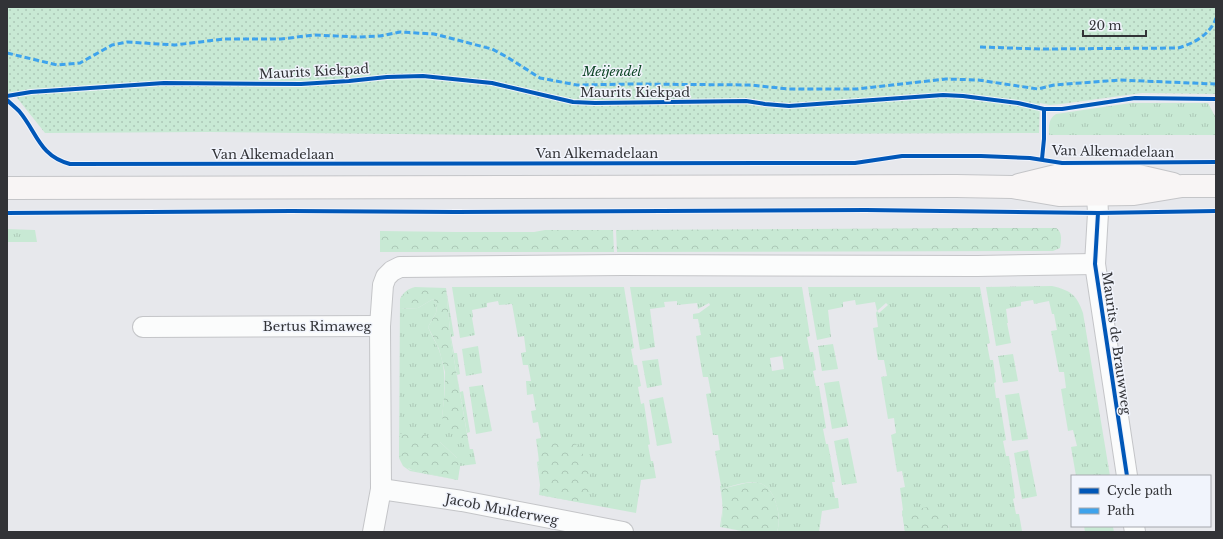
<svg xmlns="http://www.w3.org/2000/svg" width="1223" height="539" font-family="'Libre Baskerville',serif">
	<defs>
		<pattern id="grass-tufts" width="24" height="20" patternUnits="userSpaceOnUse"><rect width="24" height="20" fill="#c8e9d4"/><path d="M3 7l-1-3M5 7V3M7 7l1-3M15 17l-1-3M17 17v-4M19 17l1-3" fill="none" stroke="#acc8b7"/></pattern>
		<pattern id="forest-crowns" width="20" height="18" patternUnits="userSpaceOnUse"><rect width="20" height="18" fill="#c8e9d4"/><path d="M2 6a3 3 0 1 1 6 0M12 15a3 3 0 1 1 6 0" fill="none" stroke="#acc8b7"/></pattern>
		<pattern id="park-dots" width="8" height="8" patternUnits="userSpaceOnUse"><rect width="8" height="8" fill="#c8e9d4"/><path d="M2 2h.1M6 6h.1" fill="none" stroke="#acc8b7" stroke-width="1.8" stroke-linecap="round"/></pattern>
	</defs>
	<rect width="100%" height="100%" fill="#e7e8ec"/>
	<g fill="url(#grass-tufts)" fill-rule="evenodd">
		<path d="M1131,103H1208L1216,118V135H1049C1049,126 1048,119 1056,114Z"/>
		<polygon points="7,229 35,230 37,242 7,242"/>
		<path d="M1052,286C1070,290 1077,295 1083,313L1110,476H1076L1071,447L1077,446L1073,430L1068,431L1061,389L1066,388L1064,372H1059L1051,331L1057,330L1054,314H1052L1049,301L1034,304L1033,300L1021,302V306L1006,309L1008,323H1007L1011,343L996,346L986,287Z"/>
		<path d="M415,287L446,288L454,336L451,337L454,353H457L460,374L457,375L460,392L463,391L470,432L467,433L470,449H473L476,464L460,466L458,480L410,471L403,466L399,458L400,299C403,292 408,289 415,287ZM446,288L451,342L470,450L442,417C445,394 447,372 439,350C436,342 431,335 428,327L436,313L437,305L433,299L418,308L400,309ZM440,442L457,458V480L408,469Z"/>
		<path d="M452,287H624L634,348L631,349L634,365H637L641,386L638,387L641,404L644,403L650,444L648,445L651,461H653L656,478L641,480L636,513L539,495L540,485L537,462L539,461L536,439L541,438L538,422L533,423L531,411L536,410L533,394L527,395L526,381H531L528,365H523L521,353L526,352L524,336L518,337L512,304L499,305L498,301L487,303V307L472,310L473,317L472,318L475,335L460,338ZM537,444L589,503L540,495V476L538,462H539Z"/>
		<path d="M630,287H802L810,336L807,337L810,352H813L816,370L813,371L816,386H819L826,428L823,429L826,444H828L835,482H832L835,498H838L839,508L822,511L819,532H777C782,518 776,487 759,483C747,480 733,486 721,489L723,510L721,527L747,532L720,527L723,506L720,486H721L715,451L720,450L718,435H713L706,394L711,393L708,377H703L696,336L701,335L698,319H693V314L699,313L710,305L709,303L698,309L697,303L677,305V301L664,302L665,307L650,309L655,347L640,350ZM782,356L784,369L772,371L770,358Z"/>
		<polygon points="808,287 980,287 990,343 987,344 990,360 993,360 996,382 994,383 996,398 999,398 1006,440 1003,441 1006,456 1009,456 1015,498 1013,499 1016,514 1019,514 1022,531 1016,532 949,532 948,523 905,527 905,532 902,511 903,510 900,488 905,487 902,471 897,472 891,435 896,433 894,418 888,419 881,377 887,376 884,360 878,360 873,328 878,327 876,313 877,311 879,313 888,305 886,303 877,311 875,302 856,305 855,300 843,302 843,307 828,310 831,337 817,340"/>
		<polygon points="833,344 838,369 822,371 818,346"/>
		<polygon points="478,346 482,373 466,376 462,349"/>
		<polygon points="1013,354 1018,381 1003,383 998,356"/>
		<polygon points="658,359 662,385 647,388 642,361"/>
		<polygon points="839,381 848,426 832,429 824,383"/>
		<polygon points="483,385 492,431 476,434 469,387"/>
		<polygon points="1019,393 1028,439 1012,441 1005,395"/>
		<polygon points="663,397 672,443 657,446 649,400"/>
		<polygon points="848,438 857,483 842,485 834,441"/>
		<polygon points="1028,450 1037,496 1022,499 1014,453"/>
		<polygon points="1084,526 1118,526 1113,527 1114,532 1085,532"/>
	</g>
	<g fill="url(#forest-crowns)">
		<path d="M973,228H1056C1063,232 1061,241 1060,248L1053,251H1047L617,252L616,230Z"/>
		<polygon points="545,230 613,230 614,252 380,252 380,231 456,232 534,232"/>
		<path d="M446,288L451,342L470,451L446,427L442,417L445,389V372L439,349L428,327L436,313L437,305L433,299L418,308L400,309C401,300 402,293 411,289Z"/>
		<path d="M417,431L440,442L457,458L460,466L457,480L415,471C396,465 400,450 400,434Z"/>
		<polygon points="559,438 576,444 584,456 590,472 589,504 540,495 540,476 538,462 539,462 537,444"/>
		<path d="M746,483C750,483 755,482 759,483C776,487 782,518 777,532H747L721,527L723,510L721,489Z"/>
		<polygon points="929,507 942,511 948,523 949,532 905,532 902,511"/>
	</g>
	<polygon fill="url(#park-dots)" points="7,7 1216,7 1216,94 1142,93 1061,104 1050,105 1040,103 1039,133 492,135 208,132 45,133 14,94 7,94"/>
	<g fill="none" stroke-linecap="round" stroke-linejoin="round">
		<g stroke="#c4c5c8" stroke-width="22">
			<g id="street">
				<polyline points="1097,195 1098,213 1095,264 1127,476"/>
				<polyline points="143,327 380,326"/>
				<polyline points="381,489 462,501 623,532"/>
				<polyline points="1134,526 1135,532"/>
				<polyline points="373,532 381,489 380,326 383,285 386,277 392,271 400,267 622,265 977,266 1095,264"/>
			</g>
		</g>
		<g stroke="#c4c5c8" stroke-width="24">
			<g id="secondary">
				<polyline points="1019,185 1060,175 1134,175 1173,184"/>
				<polyline points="7,188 956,186 1012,187 1059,195 1134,194 1182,186 1216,186"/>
			</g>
		</g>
		<use href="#street" stroke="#fbfcfc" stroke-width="20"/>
		<use href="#secondary" stroke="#f8f5f5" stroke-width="22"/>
		<g stroke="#3ea3ec" stroke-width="3" stroke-dasharray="6 3" stroke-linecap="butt">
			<path d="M980,47L1041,49L1178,48C1193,44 1211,34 1216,18"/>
			<polyline points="7,53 57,65 80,63 112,45 127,42 175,45 224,39 281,39 314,35 358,37 380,36 400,32 434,34 492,49 507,57 540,78 577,85 632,84 751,85 788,89 857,89 946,79 978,80 1038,89 1054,85 1120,80 1216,84"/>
		</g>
		<g stroke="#f1f4fc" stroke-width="6">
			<g id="cycleway">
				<polyline points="7,96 31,92 164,83 301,84 349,81 387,77 423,76 492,83 573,102 595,103 746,101 765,104 789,106 943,95 963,96 1018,103 1044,109 1062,109 1135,98 1216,99"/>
				<path d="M7,100C11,104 15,107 19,111C37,132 39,156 70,164L855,163L902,156H981L1030,158L1062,163L1216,162"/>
				<polyline points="1042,159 1044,139 1044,109"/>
				<polyline points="7,213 291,211 456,212 866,210 1098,213 1216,211"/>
				<polyline points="1098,213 1095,264 1127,476"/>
			</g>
		</g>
		<use href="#cycleway" stroke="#0057b8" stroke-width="4"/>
	</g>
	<g text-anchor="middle" stroke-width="3" stroke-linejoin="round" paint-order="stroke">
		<g font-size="13" fill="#323337" stroke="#f1f4fc">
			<text transform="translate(314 71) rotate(-3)" y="5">Maurits Kiekpad</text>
			<text x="635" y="97">Maurits Kiekpad</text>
			<text transform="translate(1113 151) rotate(1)" y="5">Van Alkemadelaan</text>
			<text x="597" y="158">Van Alkemadelaan</text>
			<text x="273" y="159">Van Alkemadelaan</text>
			<text x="317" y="331">Bertus Rimaweg</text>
			<text transform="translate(1117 343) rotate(82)" y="5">Maurits de Brauwweg</text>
			<text transform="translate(502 509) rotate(11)" y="5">Jacob Mulderweg</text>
		</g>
		<g font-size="13" font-style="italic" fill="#0d4526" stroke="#f1f4fc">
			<text x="612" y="76">Meijendel</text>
		</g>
	</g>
	<rect width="1223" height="539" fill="none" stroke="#323337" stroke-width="16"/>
	<rect x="1071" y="475" width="140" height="52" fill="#f1f4fc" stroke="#a5a7ad"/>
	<rect x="1079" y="488" width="20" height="6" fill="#0057b8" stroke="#a5a7ad"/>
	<text x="1107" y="495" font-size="12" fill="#323337">Cycle path</text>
	<rect x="1079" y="508" width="20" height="6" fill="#3ea3ec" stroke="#a5a7ad"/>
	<text x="1107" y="515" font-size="12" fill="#323337">Path</text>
	<path d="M1083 30v6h63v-6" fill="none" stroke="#323337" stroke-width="2"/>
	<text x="1089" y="30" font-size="12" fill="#323337" stroke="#f1f4fc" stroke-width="3" paint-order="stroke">20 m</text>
</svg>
